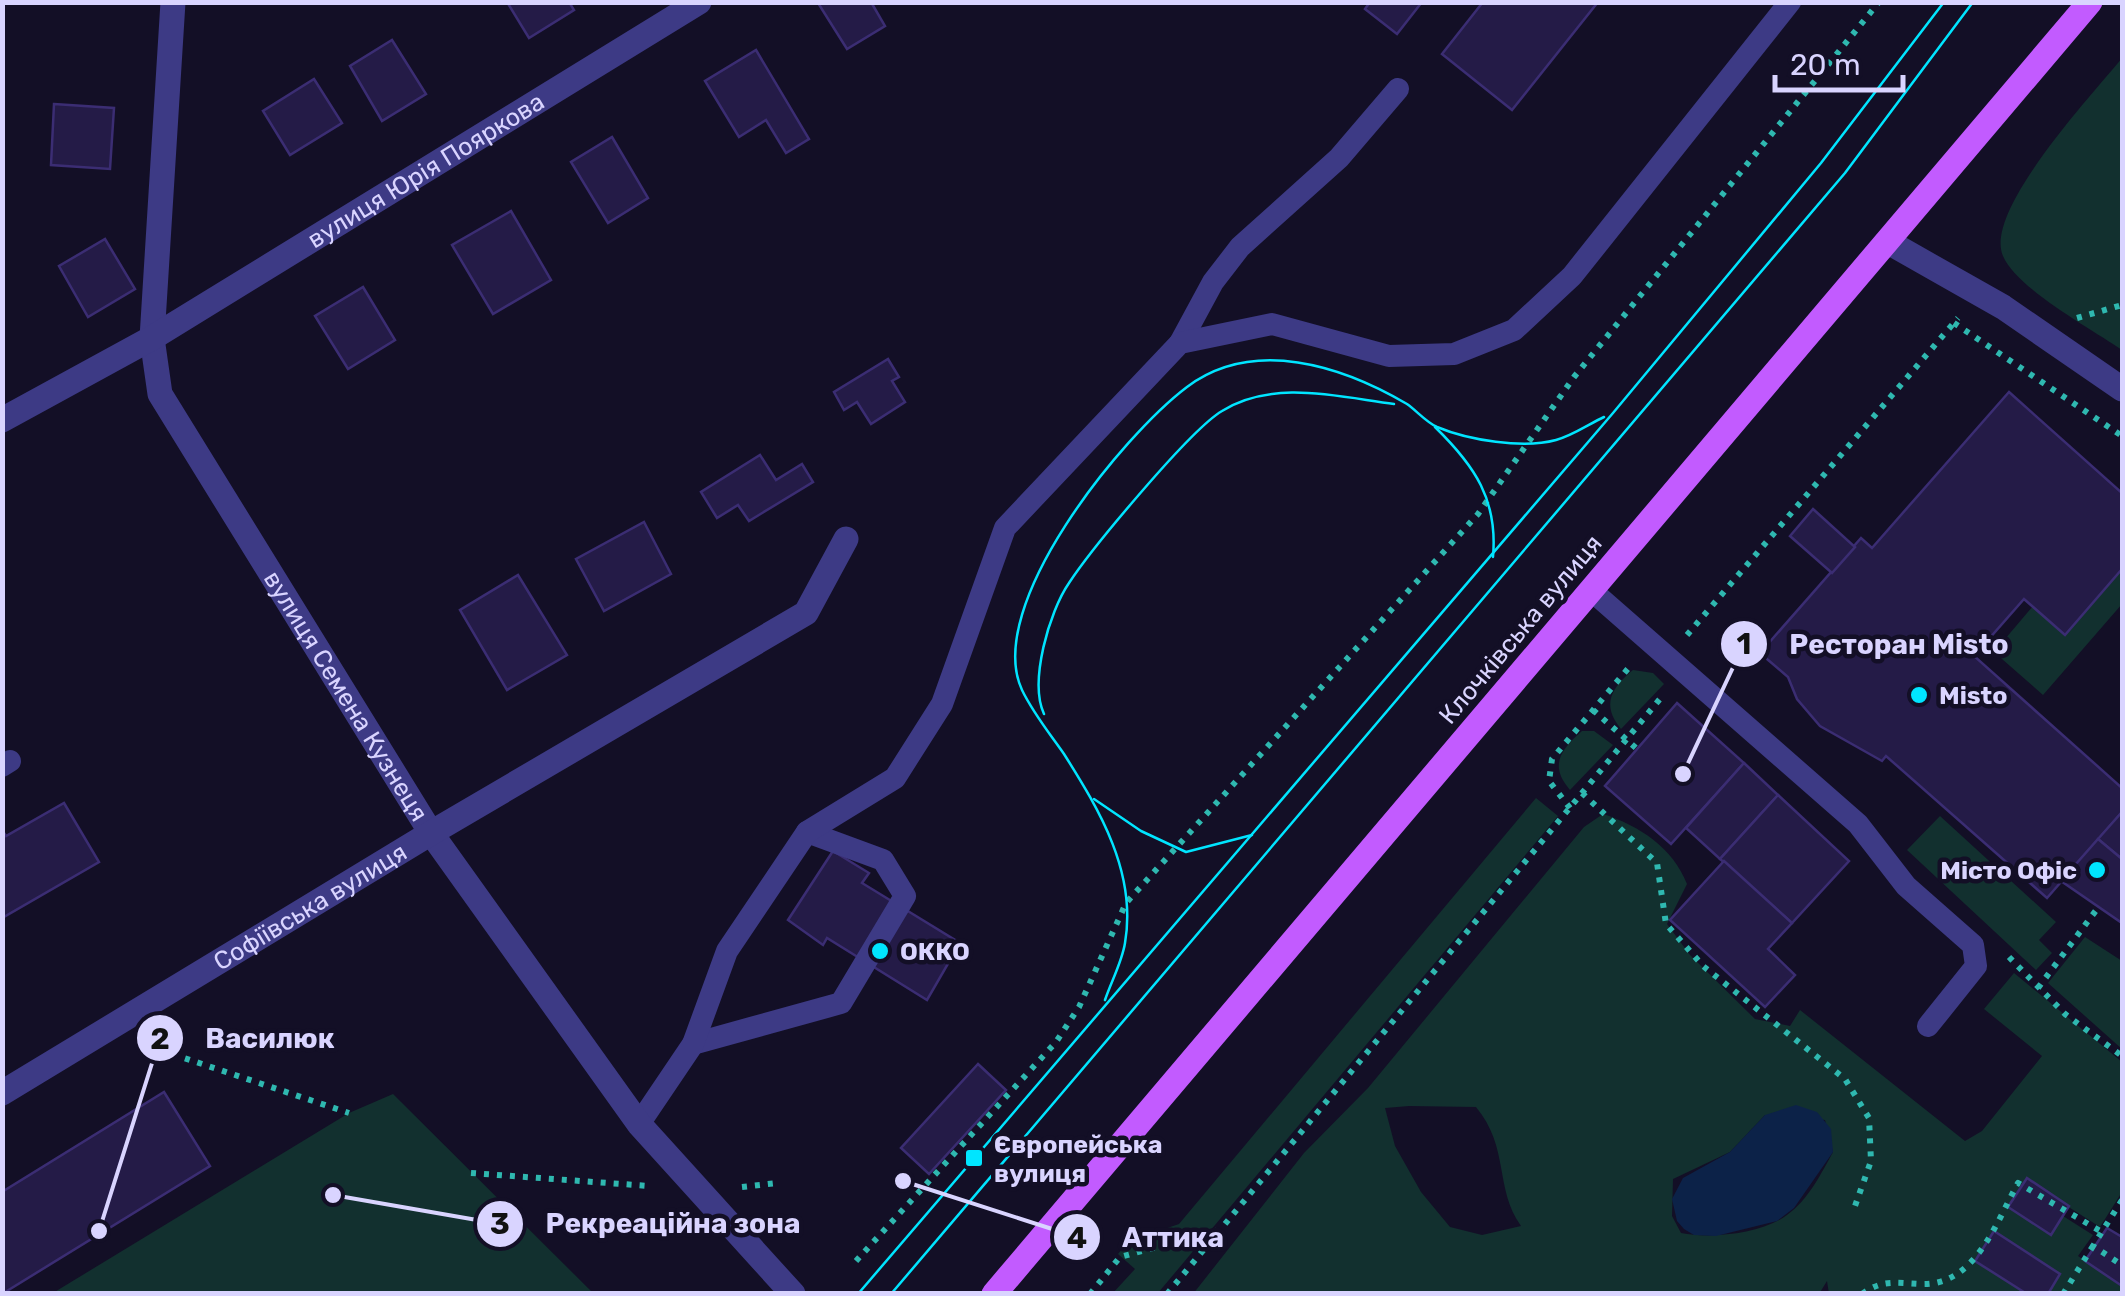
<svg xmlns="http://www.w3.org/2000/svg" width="2125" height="1296" font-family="Rubik,sans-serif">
	<rect width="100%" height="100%" fill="#130f26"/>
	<g fill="#12302f" fill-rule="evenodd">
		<path d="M2122,58V350C2092,329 2017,289 2003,256C1983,211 2093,94 2122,58Z"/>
		<polygon points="2122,569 2122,604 2043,695 1994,652 2033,606 2065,634"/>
		<path d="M1633,670L1653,673L1664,684L1621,729C1601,705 1611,688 1633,670Z"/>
		<path d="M1582,731H1594L1613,745L1570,790C1549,766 1560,750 1582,731Z"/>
		<polygon points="1536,798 1558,816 1158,1293 1113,1293 1135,1269 1118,1254 1129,1241 1179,1224"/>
		<path d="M1603,814C1640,826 1673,848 1687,884L1667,924L1690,955L1755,1019L1790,1026L1800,1010L1965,1141L1982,1131L2042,1056L1984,1009L2014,973L2122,1062V1192L2100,1227L2026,1180L2009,1207L2063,1216L2093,1235L2078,1256L2122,1286V1293L1829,1294L1827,1281L1819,1294H1193L1304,1153L1368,1088L1584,827ZM1409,1106L1476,1107C1510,1148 1494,1188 1521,1226L1482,1235L1450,1227L1421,1192L1395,1146L1385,1108ZM1765,1115L1825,1120L1833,1152C1821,1174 1808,1200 1787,1215C1762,1234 1711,1239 1681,1233L1672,1216L1673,1179L1730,1152Z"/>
		<polygon points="1940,816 2056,922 2039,940 2052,953 2036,970 1907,850"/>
		<polygon points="2085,937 2122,961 2122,1049 2048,983"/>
		<polygon points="393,1094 593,1293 53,1293 349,1113"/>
	</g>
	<polygon fill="#0c2248" points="1796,1105 1817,1112 1831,1129 1833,1152 1794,1208 1777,1221 1716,1236 1694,1235 1684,1229 1677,1221 1672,1199 1683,1178 1730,1152 1765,1115"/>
	<g fill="#241b47" stroke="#3b2d73" stroke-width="2.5">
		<polygon points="507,2 569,2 574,10 529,38"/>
		<polygon points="871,2 885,26 847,49 818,3"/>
		<polygon points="1370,2 1422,2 1397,34 1365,9"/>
		<polygon points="1483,2 1598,2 1512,110 1442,54"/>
		<polygon points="392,40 426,94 382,121 350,66"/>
		<polygon points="756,50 809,139 786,153 766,120 739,137 705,81"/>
		<polygon points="314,79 342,123 290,155 263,111"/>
		<polygon points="54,104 114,108 110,169 51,165"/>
		<polygon points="612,137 648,198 608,223 571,162"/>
		<polygon points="511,211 551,280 493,314 452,245"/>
		<polygon points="105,239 135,289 88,317 59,266"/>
		<polygon points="363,287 395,340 348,369 315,316"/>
		<polygon points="888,359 899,377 892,381 905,402 871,424 857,402 844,410 834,392"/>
		<polygon points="2009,392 2122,493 2122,569 2065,635 2024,599 1974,656 2122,788 2122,812 2047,898 1886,756 1882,761 1820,726 1797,699 1788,677 1760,653 1861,538 1872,548"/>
		<polygon points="760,455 776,480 802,464 813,482 749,521 738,505 717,518 701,492"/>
		<polygon points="1813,509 1855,547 1832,573 1790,536"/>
		<polygon points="644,522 671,574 604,611 576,559"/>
		<polygon points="518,575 567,655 507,690 460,610"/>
		<polygon points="1677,703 1744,763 1671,844 1605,786"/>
		<polygon points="1744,763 1778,795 1720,859 1686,828"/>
		<polygon points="1778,795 1849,861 1792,923 1720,859"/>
		<polygon points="64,803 99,862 2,918 2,830 6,836"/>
		<polygon points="2122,812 2122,859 2098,839"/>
		<polygon points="2098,839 2122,859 2122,923 2061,881"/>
		<polygon points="833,851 869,873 862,883 960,943 927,1000 827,938 823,945 788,920"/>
		<polygon points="1724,861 1792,923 1768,949 1795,975 1765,1007 1670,920"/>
		<polygon points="978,1064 1006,1090 929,1174 901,1148"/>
		<polygon points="164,1092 210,1166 2,1294 2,1192"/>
		<polygon points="2027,1178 2069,1206 2051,1235 2008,1207"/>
		<polygon points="2107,1228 2122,1237 2122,1286 2085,1261"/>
		<polygon points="1994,1231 2060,1274 2048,1294 2027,1294 1975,1261"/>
	</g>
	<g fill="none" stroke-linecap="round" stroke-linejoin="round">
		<g stroke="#2fb8b0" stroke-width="6" stroke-dasharray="5 8" stroke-linecap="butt">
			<polyline points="2077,318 2122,305"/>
			<polyline points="1954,323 2122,436"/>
			<polyline points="1687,635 1958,318"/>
			<polyline points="1593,710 1637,749"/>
			<polyline points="1582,793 1657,863 1666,924 1703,966 1845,1079 1869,1118 1871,1161 1855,1206"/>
			<polyline points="1570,808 1549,781 1552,759 1631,665"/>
			<polyline points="2009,957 2065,1014 2122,1056"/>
			<polyline points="2038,988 2097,909"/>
			<polyline points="148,1046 349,1113"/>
			<polyline points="471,1173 649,1186"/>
			<polyline points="742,1187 777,1183"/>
			<polyline points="2122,1200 2093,1246 2122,1265"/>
			<polyline points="856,1261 1056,1042 1079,1007 1126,903 1478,514 1574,377 1879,2"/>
			<polyline points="1090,1294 1120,1257 1219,1230"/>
			<polyline points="1167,1294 1664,694"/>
			<path d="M1862,1294C1883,1279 1896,1283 1921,1284C1975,1286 1996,1223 2018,1183L2102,1232"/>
			<polyline points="2063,1294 2093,1246"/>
		</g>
		<g stroke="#3d3a85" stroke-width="22">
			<polyline points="1180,343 1213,282 1240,247 1339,158 1398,89"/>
			<polyline points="1592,591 1858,824 1906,886 1973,945 1976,966 1928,1026"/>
			<polyline points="2,766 10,761"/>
			<polyline points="693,1044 841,1003 905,896 883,860 807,832"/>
			<polyline points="639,1124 693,1044 727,951 807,832 895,778 942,704 1005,528 1180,343 1272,324 1389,356 1454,354 1514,330 1572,276 1790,2"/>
		</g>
		<g stroke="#3d3a85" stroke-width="25">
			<path id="s1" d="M173,2L152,338L160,394L431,833L639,1124L793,1294"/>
			<polyline points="1890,243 2003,307 2122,389"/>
			<path id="s2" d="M2,420L152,338L699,2"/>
			<path id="s3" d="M2,1093L431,833L806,613L846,539"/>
		</g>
		<polyline stroke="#c25bff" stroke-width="25" points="994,1294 2090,2"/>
		<g stroke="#00e5ff" stroke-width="2.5">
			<path d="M1435,427C1475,466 1498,500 1493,557"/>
			<path d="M1044,714C1029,682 1049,612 1069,583C1092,548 1190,430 1222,411C1273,379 1339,397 1394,404"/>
			<polyline points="1094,799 1141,831 1186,852 1252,835"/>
			<path d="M1105,1000C1111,982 1122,962 1125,943C1137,873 1100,811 1064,754C1050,734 1033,713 1022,690C983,606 1122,436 1187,387C1254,337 1342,366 1407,404C1417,411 1426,422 1437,427C1468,440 1523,449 1556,440C1572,436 1589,424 1604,417"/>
			<polyline points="858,1294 1613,413 1821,163 1944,2"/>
			<polyline points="891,1294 1845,173 1973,2"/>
		</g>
	</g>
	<g fill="#00e5ff" stroke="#130f26" stroke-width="4">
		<circle cx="1919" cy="695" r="10"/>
		<circle cx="2097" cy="870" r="10"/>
		<circle cx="880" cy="951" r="10"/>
		<rect x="964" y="1148" width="20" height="20" rx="5"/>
	</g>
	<g text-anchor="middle" stroke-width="9" stroke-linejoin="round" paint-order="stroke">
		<g font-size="25" fill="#d9d4ff" stroke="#130f26">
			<text dy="9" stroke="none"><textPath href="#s2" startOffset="492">вулиця Юрія Пояркова</textPath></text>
			<text transform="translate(1520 629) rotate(-50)" y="9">Клочківська вулиця</text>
			<text dy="9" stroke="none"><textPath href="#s1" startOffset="748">вулиця Семена Кузнеця</textPath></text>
			<text dy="9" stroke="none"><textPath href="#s3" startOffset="360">Софіївська вулиця</textPath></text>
		</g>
		<g font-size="25" font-weight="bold" fill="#d9d4ff" stroke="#130f26" text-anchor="start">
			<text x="1939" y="704">Misto</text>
			<text x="2077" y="879" text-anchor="end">Місто Офіс</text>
			<text x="900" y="960">ОККО</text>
			<text x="994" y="1153">Європейська<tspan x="994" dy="29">вулиця</tspan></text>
		</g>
	</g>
	<path fill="none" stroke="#d9d4ff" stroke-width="4" d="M1683 774L1744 644M99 1231L160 1038M333 1195L500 1224M903 1181L1077 1237"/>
	<g fill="#d9d4ff" stroke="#130f26" stroke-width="4">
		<circle cx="1683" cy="774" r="10"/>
		<circle cx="99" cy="1231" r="10"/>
		<circle cx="333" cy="1195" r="10"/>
		<circle cx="903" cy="1181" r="10"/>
		<circle cx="1744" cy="644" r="25"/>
		<circle cx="160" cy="1038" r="25"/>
		<circle cx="500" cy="1224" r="25"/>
		<circle cx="1077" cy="1237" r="25"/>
	</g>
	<g font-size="30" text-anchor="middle" font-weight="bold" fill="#111">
		<text x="1744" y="654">1</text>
		<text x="160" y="1049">2</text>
		<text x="500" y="1234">3</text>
		<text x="1077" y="1248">4</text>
	</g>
	<g font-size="28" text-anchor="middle" font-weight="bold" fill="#d9d4ff" stroke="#130f26" stroke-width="9" stroke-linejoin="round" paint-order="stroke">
		<text x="1899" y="654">Ресторан Misto</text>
		<text x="270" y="1048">Василюк</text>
		<text x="673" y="1233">Рекреаційна зона</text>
		<text x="1173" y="1247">Аттика</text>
	</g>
	<rect width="2125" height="1296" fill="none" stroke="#d9d4ff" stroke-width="10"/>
	<path d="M1775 75v15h128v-15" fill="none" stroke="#d9d4ff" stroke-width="5"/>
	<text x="1790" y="75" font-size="30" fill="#d9d4ff" stroke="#130f26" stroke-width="8" paint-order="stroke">20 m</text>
</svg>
